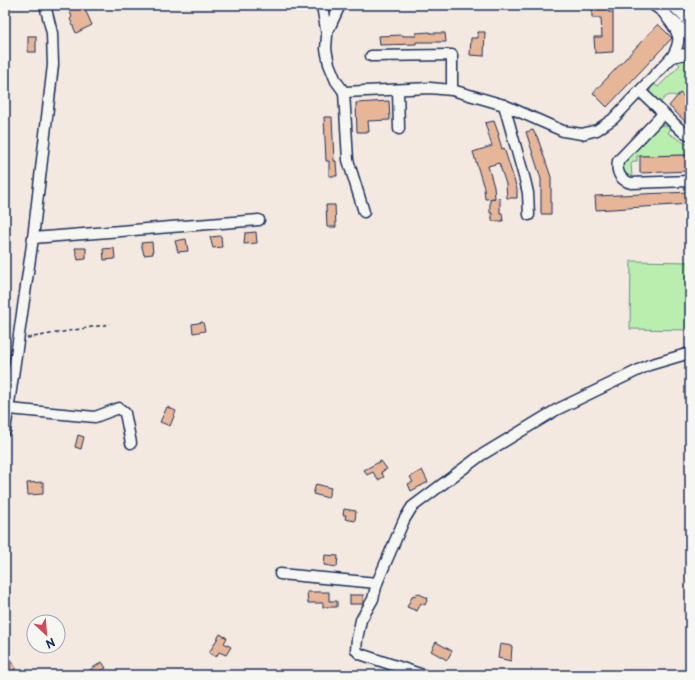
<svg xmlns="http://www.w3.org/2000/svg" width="695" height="680" font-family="'Playpen Sans',sans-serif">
	<rect width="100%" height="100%" fill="#f3e9e0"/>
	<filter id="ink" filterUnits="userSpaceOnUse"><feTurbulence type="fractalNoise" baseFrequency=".025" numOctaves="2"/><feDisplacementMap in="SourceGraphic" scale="8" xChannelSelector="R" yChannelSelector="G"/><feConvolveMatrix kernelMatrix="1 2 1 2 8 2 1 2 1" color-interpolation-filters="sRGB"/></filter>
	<g filter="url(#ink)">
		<g fill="#b9eeaf" stroke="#6a8e86">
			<path d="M690,56V102L680,93L676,96C668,93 664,98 659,104L649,94L651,87L654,84L658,87L680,65L676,61Z"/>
			<path d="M664,125L671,128L668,133L690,146V155L637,156V161H634L631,164L632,178C624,177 621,170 623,163L660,126Z"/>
			<polygon points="631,261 690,262 690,330 630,329"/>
		</g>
		<g fill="#e7b699" stroke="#1b2f5e">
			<polygon points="67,5 83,5 92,25 76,33 70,19 72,17"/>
			<polygon points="608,9 608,12 613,12 613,52 595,53 594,37 602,37 601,18 592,18 592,10"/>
			<polygon points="658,24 672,38 607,107 593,93"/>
			<polygon points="430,32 430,33 445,33 446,42 416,42 416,44 380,45 379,36 403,35 403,36 416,36 416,33"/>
			<polygon points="478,32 485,32 484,56 470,55 471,38 478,38"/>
			<rect x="28" y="36" width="8" height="16"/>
			<polygon points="680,93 690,102 690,126 669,106"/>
			<polygon points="389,101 390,120 368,121 369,132 357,132 356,103"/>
			<polygon points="324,117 332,117 334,161 336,161 337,176 329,176 329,161 326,161"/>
			<polygon points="494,121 499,135 498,135 502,149 504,148 517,189 517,198 507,198 506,184 499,163 488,166 494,187 495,198 485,199 484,188 473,152 492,146 485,123"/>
			<polygon points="533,130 536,136 537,136 551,177 551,214 541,214 541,179 526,132"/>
			<polygon points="690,155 690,171 640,173 640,156"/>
			<polygon points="690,192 690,204 596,210 595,196"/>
			<polygon points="500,198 500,213 502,213 503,221 492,221 492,213 490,213 490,199"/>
			<polygon points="326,205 335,205 336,227 327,227"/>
			<polygon points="256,232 257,243 244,244 245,233"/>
			<polygon points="221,236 222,247 213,248 210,237"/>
			<polygon points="186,239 188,251 178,252 175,241"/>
			<polygon points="152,242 153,254 144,255 141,243"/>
			<polygon points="75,248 86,248 86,259 78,260"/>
			<polygon points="114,248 115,259 104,260 103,249"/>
			<polygon points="203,322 205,331 193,333 192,324"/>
			<polygon points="167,407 176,411 170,426 160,422"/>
			<polygon points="78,435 84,437 81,449 75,447"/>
			<polygon points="381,461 387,469 381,472 384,477 378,480 373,472 367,475 364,470"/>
			<polygon points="422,470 428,482 411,491 408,484 413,482 410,477"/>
			<polygon points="43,482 43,494 28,495 27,483"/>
			<polygon points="316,484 331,488 328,498 313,494"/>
			<polygon points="344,509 356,511 355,521 345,519 346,515 343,515"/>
			<polygon points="325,555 338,556 337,567 324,565"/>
			<polygon points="307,592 329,592 329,601 337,601 337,607 323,607 323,603 308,603"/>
			<polygon points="417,593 428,598 425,605 421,603 417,611 407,607 413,595 416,596"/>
			<rect x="350" y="595" width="13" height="9"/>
			<polygon points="220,634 227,638 224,643 231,647 226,655 219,652 216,657 209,653"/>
			<polygon points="436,642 452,651 447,660 431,651"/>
			<polygon points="500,644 512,646 511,661 498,658"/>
			<polygon points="5,654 16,668 7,675 5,675"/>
			<polygon points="102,662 106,668 94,675 82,675"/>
		</g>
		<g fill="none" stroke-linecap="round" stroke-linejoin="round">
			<g stroke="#1b2f5e" stroke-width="13">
				<g id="minor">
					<polyline points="653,5 663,12 690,36"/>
					<polyline points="672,5 690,22"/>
					<path d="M322,6L327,35L326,49L329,64L336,81L344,92L430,88L452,90L504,105L563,131L582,134L597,130L613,119L672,57C685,36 676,30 663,12"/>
					<polyline points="327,33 340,5"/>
					<polyline points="371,56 452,55 452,90"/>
					<polyline points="672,57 690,53"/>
					<polyline points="398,90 399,129"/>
					<polyline points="640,91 682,131 690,135"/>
					<polyline points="344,92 348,160 364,212"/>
					<polyline points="504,105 525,180 528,193 529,215"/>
					<path d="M663,114L618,161C616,172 620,180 631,183L690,181"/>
					<polyline points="33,238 259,220"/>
					<polyline points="9,409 95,417 119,408 125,413 131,443"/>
					<polyline points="5,431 33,238 53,65 52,33 45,5"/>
					<polyline points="280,574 377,583"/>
					<polyline points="423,675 360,654 356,650 357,639 361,620 373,599 377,583 404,520 412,507 480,456 556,410 649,365 690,353"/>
				</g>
			</g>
			<polyline stroke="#1b2f5e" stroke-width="1.5" stroke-dasharray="4 3" stroke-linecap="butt" points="27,338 110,324"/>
			<use href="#minor" stroke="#f6f6f2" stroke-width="10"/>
		</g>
	</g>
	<rect width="695" height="680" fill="none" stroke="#f6f6f2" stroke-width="20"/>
	<rect x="10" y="10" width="675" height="660" fill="none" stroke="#1b2f5e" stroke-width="1.5" filter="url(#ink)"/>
	<g transform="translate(46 634) rotate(154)"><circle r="19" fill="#f6f6f2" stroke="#9ea6b7"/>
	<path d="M0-3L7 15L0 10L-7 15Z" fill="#d1495b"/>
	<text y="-6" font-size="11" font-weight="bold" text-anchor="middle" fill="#1b2f5e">N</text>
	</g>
</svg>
